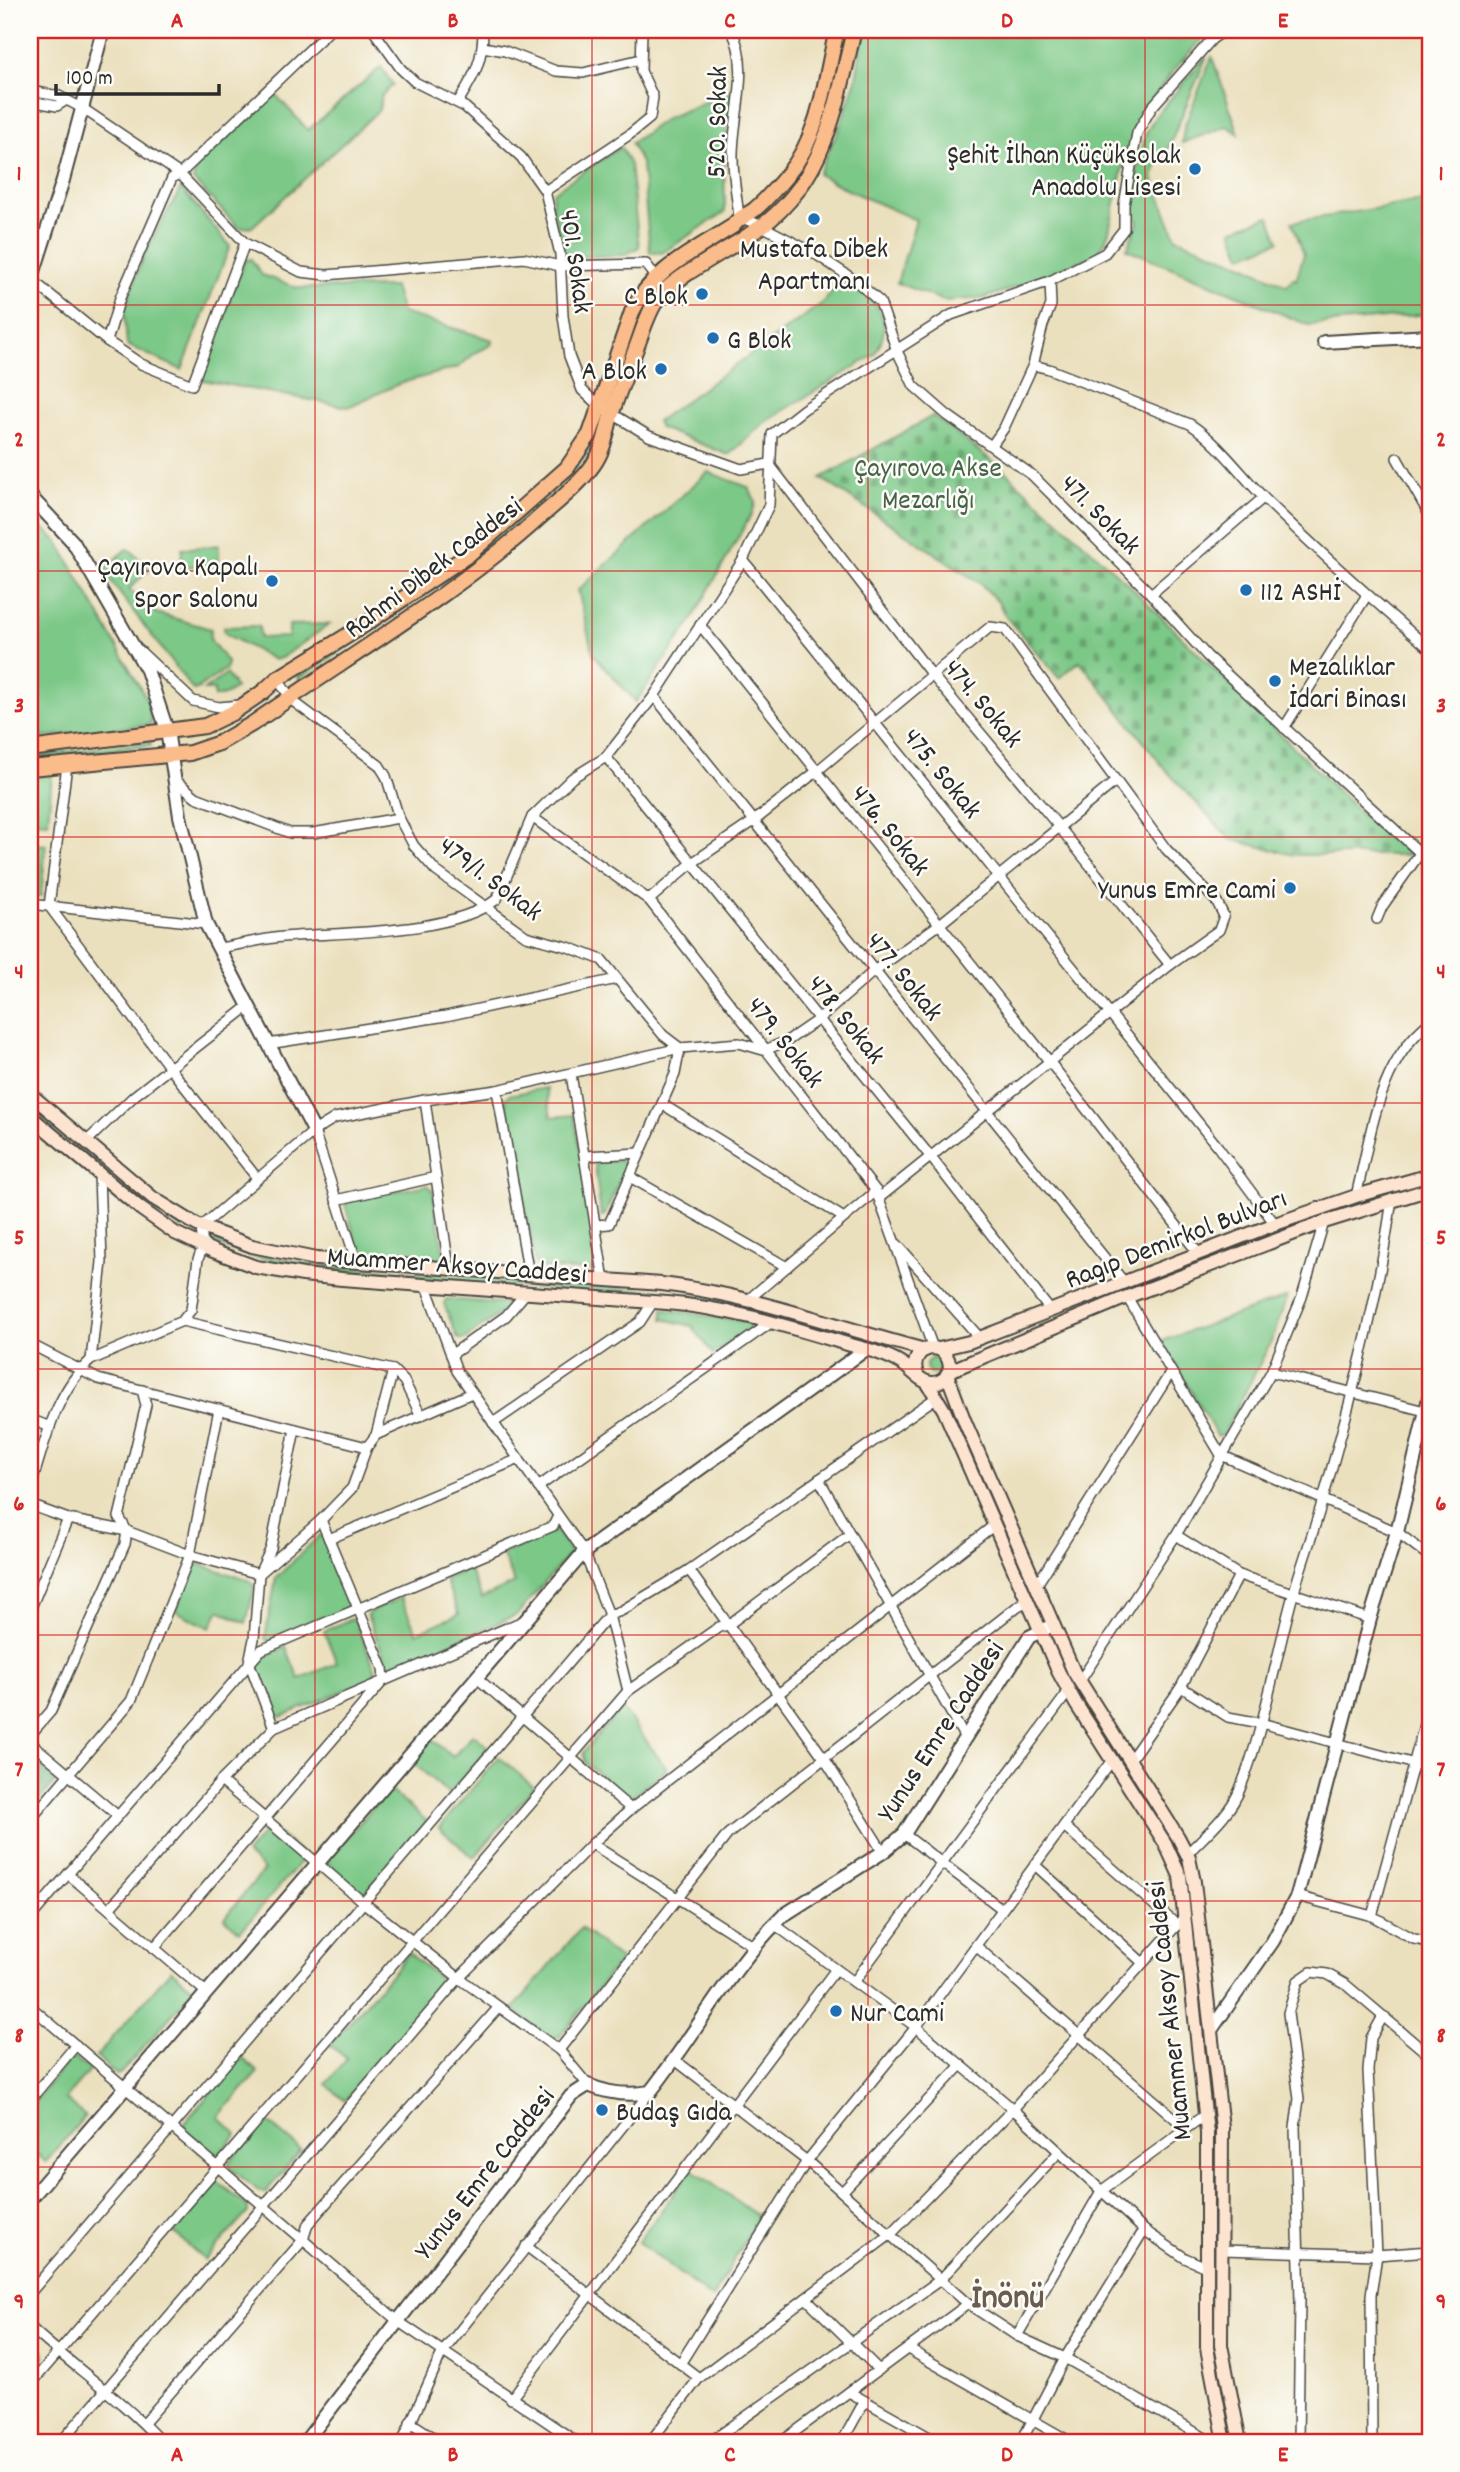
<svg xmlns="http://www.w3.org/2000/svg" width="1460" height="2472" font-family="Dekko,sans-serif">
	<defs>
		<pattern id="forest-firs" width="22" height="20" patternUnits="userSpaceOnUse" patternTransform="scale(1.75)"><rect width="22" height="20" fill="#65ac74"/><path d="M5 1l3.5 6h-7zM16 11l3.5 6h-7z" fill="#538c5f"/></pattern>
		<pattern id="cemetery-stones" width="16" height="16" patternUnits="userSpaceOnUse" patternTransform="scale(1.75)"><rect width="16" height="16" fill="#7cc887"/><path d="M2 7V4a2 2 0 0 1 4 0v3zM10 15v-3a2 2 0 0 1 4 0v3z" fill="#66a36f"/></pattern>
	</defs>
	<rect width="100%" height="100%" fill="#fdfcf7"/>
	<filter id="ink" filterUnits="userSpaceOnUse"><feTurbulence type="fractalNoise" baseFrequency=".0143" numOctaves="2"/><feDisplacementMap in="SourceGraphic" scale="14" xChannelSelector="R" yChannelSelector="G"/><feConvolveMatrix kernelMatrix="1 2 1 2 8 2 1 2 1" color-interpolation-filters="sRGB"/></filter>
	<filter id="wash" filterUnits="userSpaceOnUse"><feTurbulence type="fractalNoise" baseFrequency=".00686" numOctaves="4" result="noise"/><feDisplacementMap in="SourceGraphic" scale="28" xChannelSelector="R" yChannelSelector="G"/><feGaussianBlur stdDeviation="1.57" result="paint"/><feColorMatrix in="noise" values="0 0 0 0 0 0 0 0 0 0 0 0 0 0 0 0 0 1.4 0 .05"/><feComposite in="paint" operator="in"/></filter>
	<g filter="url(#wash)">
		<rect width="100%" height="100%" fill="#ebe0be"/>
		<g fill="#7cc887" stroke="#547a59" stroke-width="2">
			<path d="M864,30H1213C1193,45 1145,103 1136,126C1122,159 1117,197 1109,231L1104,244L1095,255L1026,284L984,298L944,301L897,283L916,220L848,190L818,174L840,127L856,79Z"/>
			<polygon points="1212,57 1239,134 1227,126 1182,143 1184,127"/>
			<polygon points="1204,58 1206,58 1168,149 1160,153 1153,178 1176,238 1246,266 1287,286 1293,278 1296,280 1304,254 1292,222 1430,200 1430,314 1308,325 1127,249 1138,222 1129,204 1146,133 1156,116"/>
			<polygon points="381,67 393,85 382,95 379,110 252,227 239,228 193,180 197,165 274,93 308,130"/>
			<polygon points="729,92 732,95 724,154 725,212 662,253 650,252 642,165 631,143 667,118"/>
			<polygon points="621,147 630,165 639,247 625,255 574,257 563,250 552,207 553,192"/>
			<polygon points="181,188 230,246 182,370 127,345 124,310 145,252"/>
			<polygon points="1269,216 1279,241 1242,256 1232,230"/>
			<polygon points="251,259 262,275 298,288 394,287 402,313 493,340 491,345 475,353 459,367 401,383 348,407 202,380 202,369 245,260"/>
			<path d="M857,286C882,307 894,325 874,355L765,422L729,455L660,428L657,421L824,302L835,287Z"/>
			<polygon points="595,431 598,433 589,451 576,469 470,564 299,679 297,675 464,563"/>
			<polygon points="708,472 748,487 756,502 752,513 692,620 636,702 593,654 578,590"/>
			<polygon points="30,516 58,542 149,703 151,724 30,739"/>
			<polygon points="219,545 219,565 181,567 182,549"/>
			<polygon points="126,549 130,550 150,569 129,589 156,613 211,629 210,639 227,662 227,668 197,689 193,690 103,571"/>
			<polygon points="330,624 281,658 274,660 231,637 225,633 224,627 259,626 260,638 289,637 289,625"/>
			<polygon points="226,674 236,688 225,695 214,697 214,690 204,690"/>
			<polygon points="150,742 151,746 30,759 30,755"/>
			<polygon points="52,774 48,822 30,821 30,777"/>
			<polygon points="30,844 46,845 41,897 30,896"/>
			<polygon points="546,1088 551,1117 574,1115 599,1265 595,1271 538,1268 535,1262 505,1099 509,1095"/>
			<polygon points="30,1101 132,1189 184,1225 182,1229 131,1194 30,1108"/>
			<polygon points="623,1160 625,1166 605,1215 601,1216 595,1166 597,1161"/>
			<polygon points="428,1185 433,1191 443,1251 443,1261 363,1255 358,1249 345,1204 348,1200"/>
			<path d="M213,1239L248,1252L314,1265L656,1291V1296C575,1291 495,1286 415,1279C345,1273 277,1269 211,1243Z"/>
			<polygon points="689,1295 760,1308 842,1333 841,1337 764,1314 689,1299"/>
			<polygon points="1287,1297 1272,1340 1223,1435 1217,1436 1162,1341"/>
			<polygon points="446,1299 507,1304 506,1309 465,1339 458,1339 444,1304"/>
			<polygon points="663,1309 752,1323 750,1329 713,1354 692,1326 663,1319"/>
			<circle cx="934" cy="1366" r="8"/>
			<polygon points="556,1530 571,1552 517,1615 396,1666 388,1666 367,1615 369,1612 401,1598 417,1633 459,1614 445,1579 469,1569 482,1598 515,1583 502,1554"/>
			<polygon points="320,1535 324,1536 351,1602 347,1609 269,1642 265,1638 276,1578"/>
			<polygon points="199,1564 251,1581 254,1589 246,1623 219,1610 210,1628 176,1611 194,1565"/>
			<polygon points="351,1619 355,1621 376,1671 372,1679 281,1717 274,1716 255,1664 262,1657 286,1647 299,1679 337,1663 324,1631"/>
			<polygon points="622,1708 667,1769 629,1799 585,1763 583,1752"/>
			<polygon points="473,1734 489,1748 449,1794 412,1762 432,1739 453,1757"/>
			<polygon points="499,1757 534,1787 474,1858 439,1828"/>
			<polygon points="389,1789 428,1822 367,1891 361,1893 326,1862"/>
			<polygon points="271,1828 303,1854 303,1859 240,1932 224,1918 264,1870 246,1854 267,1829"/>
			<polygon points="581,1928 621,1960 559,2037 550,2038 513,2009"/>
			<polygon points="409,1953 439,1978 441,1988 345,2101 326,2084 347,2059 330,2045"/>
			<polygon points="171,1970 191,1987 192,1992 121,2073 117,2075 96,2057"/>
			<polygon points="242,2058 258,2072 218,2117 237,2134 220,2153 213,2154 184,2130 184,2123"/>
			<polygon points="76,2059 90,2070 65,2099 85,2116 46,2162 30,2148 30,2107 69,2060"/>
			<polygon points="265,2120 301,2150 266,2192 260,2192 229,2167 229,2162"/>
			<polygon points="692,2169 759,2217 712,2298 638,2242"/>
			<polygon points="217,2181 248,2207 248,2212 205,2260 171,2230 212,2182"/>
			<polygon points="30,2340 43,2351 44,2358 30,2376"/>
		</g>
		<polygon fill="url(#forest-firs)" stroke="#486c50" stroke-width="2" points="30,1747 59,1773 58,1779 30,1812"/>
		<polygon fill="url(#cemetery-stones)" stroke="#547a59" stroke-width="2" points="933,416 999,466 1127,583 1367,820 1411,855 1294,855 1230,839 1165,769 1080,661 1059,678 1006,617 998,602 981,584 821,478"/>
	</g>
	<g filter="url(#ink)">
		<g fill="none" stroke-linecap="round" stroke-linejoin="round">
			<g stroke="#484641" stroke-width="12">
				<g id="minor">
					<polyline points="373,30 401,69 415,82 465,107 521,157 545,191"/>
					<polyline points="642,30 641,71 653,97 650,118 629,135 545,191 560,254 563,316 569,356 582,390 598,405 649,436 741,469 769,464"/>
					<path d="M731,30C752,65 732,119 733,158C733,178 737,198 739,217L760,225L814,253L856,281L880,302L897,351L914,386L947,415L1032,475L1151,594L1207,656L1430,862"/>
					<polyline points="483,47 505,51 556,71 583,73 641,59"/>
					<polyline points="30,91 59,96 82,108 180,174 245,243 301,272 326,275 524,258 560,266 646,264 656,277"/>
					<polyline points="30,101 57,106 65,101"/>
					<path d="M458,102C474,76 483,62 483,30"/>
					<polyline points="245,243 192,385 141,364 107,341 120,298 172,178 180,174 330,30"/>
					<polyline points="32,280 107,341"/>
					<path d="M1033,365L1049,369L1190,424C1220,444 1241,475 1266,500C1319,552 1374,601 1430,649"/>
					<polyline points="992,445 1004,428 1033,365 1043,325 1051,305 1050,281"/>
					<polyline points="1397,458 1430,516"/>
					<polyline points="769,464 932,675 1060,828 1170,965"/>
					<polyline points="743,560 1218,1147 1275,1224"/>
					<polyline points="1151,594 1263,498"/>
					<polyline points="700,625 1049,1061 1198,1253"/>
					<polyline points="139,650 193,701 219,707 240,705"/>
					<polyline points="277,679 294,702 379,765 386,776 399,818 414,846 436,871 526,936 568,947 602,960 663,1035 680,1048 739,1043 763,1050"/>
					<polyline points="654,696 1124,1282"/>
					<polyline points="1284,728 1367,595"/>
					<polyline points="606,757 930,1156 1050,1310"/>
					<polyline points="67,765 49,906 170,1068 257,1178"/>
					<polyline points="174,779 196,797 290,833 313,833 399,818"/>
					<polyline points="532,817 649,900 876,1191 933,1348"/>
					<polyline points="649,900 692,863 754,821 817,771 990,627 1005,629 1166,849 1217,902 1224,916 1219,930 1170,965 879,1198"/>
					<polyline points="30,904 206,924"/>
					<polyline points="1377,919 1382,907 1430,839"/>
					<path d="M219,948C240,945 261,939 283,937C340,932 452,935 497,899L532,817L572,778L606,757L654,696L743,560L769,505L772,434L804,409L951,315L1050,281L1105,253L1124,229V205L1137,133L1152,107L1212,39L1225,30"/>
					<polyline points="268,1044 446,1016 617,979"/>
					<polyline points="765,1050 787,1041 819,1019 874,971 940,924 1116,781"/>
					<polyline points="571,1074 604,1280"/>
					<polyline points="497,1090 529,1275"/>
					<polyline points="425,1100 449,1268"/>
					<polyline points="662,1104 844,1218"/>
					<polyline points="314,1131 354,1254 351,1262"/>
					<polyline points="86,1142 134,1096 249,1006"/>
					<polyline points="585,1156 640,1153"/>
					<polyline points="630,1177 787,1267"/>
					<path d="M1356,1196C1371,1136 1378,1062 1430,1022"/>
					<polyline points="336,1200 436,1177"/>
					<polyline points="897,1244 980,1338"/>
					<polyline points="426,1286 457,1371 584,1552 609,1615 628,1691"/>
					<polyline points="1127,1297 1221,1455 1397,1532 1430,1557"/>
					<polyline points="749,1299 876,1191"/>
					<polyline points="182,1321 191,1310 198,1259 203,1247 201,1227 314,1131 335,1118 425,1100 497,1090 680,1048 675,1074 609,1224 596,1225"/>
					<polyline points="30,1344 98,1379 367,1447"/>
					<polyline points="451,1355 506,1316 525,1294"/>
					<polyline points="91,1360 102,1262 99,1174"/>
					<polyline points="393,1370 404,1381 421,1416"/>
					<polyline points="1271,1372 1425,1411"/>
					<polyline points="30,1419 50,1427"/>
					<polyline points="493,1423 640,1322 653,1302"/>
					<polyline points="376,1435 472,1393"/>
					<polyline points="819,1479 965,1738"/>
					<polyline points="538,1487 772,1322"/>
					<path d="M30,1489C44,1445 55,1392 91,1360L182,1321L393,1370L376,1435L367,1447L352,1488L321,1520L259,1574L190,1555L127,1531L68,1519L30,1505"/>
					<polyline points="1176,1535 1239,1575 1370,1619"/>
					<polyline points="329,1539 519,1459"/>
					<polyline points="689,1570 824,1758 883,1852"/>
					<polyline points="1036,1586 1171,1372"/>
					<polyline points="30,1610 68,1519"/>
					<polyline points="477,1678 631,1809"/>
					<polyline points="1080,1681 1176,1535 1271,1372 1302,1297 1324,1222"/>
					<polyline points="1181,1687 1228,1717 1261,1723 1430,1768"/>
					<polyline points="274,1728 249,1662 254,1639 259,1574 271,1548 295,1429"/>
					<polyline points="30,1735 51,1711 125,1544 127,1531 119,1517 146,1405 142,1390"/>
					<polyline points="30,1742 118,1816"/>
					<polyline points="1130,1760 1181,1687 1239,1575"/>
					<polyline points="221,1781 364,1903 459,1978 559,2050 588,2085"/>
					<polyline points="30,1820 131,1701 190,1555 219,1409"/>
					<polyline points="1064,1826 1177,1925"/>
					<polyline points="904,1834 1002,1909"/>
					<polyline points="592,1844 753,1946"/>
					<path d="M1187,1854C1205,1835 1230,1815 1240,1789C1265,1727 1275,1659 1293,1595C1302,1563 1314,1531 1323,1499C1351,1401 1378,1300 1392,1199"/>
					<polyline points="1035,1865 1143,1963"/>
					<polyline points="68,1874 207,1993"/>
					<polyline points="1297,1896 1372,1916 1414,1939 1430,1942"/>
					<polyline points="109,1909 221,1781 274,1728 523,1621"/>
					<polyline points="1372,1916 1430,1703"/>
					<polyline points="30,1918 261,1650 553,1526 558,1516"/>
					<polyline points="774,1924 916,2027 1013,2109 1144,2230 1185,2258 1206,2267"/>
					<polyline points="976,1946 1186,2128"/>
					<polyline points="154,1948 384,1680 383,1668 321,1520"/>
					<polyline points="854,1982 1069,1691"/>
					<polyline points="30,2006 399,2322 577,2442"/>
					<polyline points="559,2050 728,1834 1018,1606 1027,1601"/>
					<polyline points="675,2060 807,2161 968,2304 1017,2336 1065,2358 1212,2442"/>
					<polyline points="30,2100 76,2045"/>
					<polyline points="842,2192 961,2065"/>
					<polyline points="526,2246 699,2378"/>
					<polyline points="1222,2250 1377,2255 1430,2251"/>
					<polyline points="30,2293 609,1615 621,1611 689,1570 937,1397"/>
					<polyline points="806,2298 879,2370"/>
					<path d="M30,2327C72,2366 122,2399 161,2442"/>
					<polyline points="1017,2336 1101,2191 1206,2114"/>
					<polyline points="908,2349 1071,2442"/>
					<polyline points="680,2364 807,2161 916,2027 1112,1760"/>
					<polyline points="30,2385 628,1691 719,1627 728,1625 850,1534"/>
					<polyline points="849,2392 938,2442"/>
					<polyline points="511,2399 836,1969"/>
					<polyline points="410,2422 441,2442"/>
					<polyline points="144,2423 303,2240 308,2224 498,2008"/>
					<polyline points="61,2442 459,1978 592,1844 631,1809 993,1526"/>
					<polyline points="402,2442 442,2353 650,2092"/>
					<polyline points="650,2442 699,2378 890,2235 1013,2109 1185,1916"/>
					<polyline points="710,2442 940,2280 1059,2152"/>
					<polyline points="781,2442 968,2304"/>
					<polyline points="842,2442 864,2402"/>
					<polyline points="1021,2442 1065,2358 1144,2230"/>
					<polyline points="1298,2442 1300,2301 1295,2127 1299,2099 1288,2013 1298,1981 1311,1972 1327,1974 1345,1984 1430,2056"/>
					<polyline points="1372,2442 1371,2295 1377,2255 1368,2070 1371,2038 1382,2018"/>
					<polyline points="1427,2442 1430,2418"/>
				</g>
			</g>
			<g stroke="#484641" stroke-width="16">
				<g id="tertiary">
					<polyline points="30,284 63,180 103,30"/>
					<polyline points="1324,342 1430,336"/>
					<polyline points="30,496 73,542 147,670 167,730 180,816 206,924 314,1131"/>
					<polyline points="1211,2030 1273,1941 1297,1896 1370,1619 1397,1532 1430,1394"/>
					<polyline points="30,2199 584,1552 865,1350"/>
					<path d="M305,2442L571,2096L588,2085C609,2094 628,2096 650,2092C696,2034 731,1966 784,1915L883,1852L904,1834L1029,1637L1053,1625"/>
				</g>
			</g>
			<g stroke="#484641" stroke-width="16">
				<g id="secondary">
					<path d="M30,1094L153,1198L197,1225L252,1246L316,1259L662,1284C753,1295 837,1327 925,1350"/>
					<path d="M30,1116L141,1209L175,1233L213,1251L256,1267L303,1275L342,1279L667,1303C727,1308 783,1325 840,1342C860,1348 883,1352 901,1363C913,1370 926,1391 942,1380C955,1372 950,1356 939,1349C922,1345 911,1358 917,1374"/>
					<polyline points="939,1349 969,1342 1275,1224 1356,1196 1430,1175"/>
					<polyline points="949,1371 1127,1297 1324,1222 1430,1189"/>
					<polyline points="947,1374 965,1422 1074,1672 1178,1837 1189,1858 1194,1882 1222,2128 1221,2345 1240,2442"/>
					<polyline points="927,1382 944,1410 1059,1673 1076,1704 1165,1843 1180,1876 1207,2133 1207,2348 1225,2442"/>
				</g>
			</g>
			<g stroke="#484641" stroke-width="18">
				<g id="primary">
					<path d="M30,749L205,726L232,713L263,692L277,679L358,629L468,555L567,468L590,434L632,312C651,270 696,250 733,226C739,217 746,216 754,210C767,199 778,186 788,174C821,134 825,78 837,30"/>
					<path d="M30,768L190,753L219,743L252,724C349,656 453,596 540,517C558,501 579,485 593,465C604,450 606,433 611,416C617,394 627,373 635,351C642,334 647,313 658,298C673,278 727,250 749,235C825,187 835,110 854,30"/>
				</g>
			</g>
			<use href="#minor" stroke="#fff" stroke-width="9"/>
			<use href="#tertiary" stroke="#fff" stroke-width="12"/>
			<use href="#secondary" stroke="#fde4d1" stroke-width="12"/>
			<use href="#primary" stroke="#fabc8b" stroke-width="14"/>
		</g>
	</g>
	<path fill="none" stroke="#d62828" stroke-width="2" stroke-opacity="0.55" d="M315,30V2442M592,30V2442M868,30V2442M1145,30V2442M30,305H1430M30,571H1430M30,837H1430M30,1103H1430M30,1369H1430M30,1635H1430M30,1901H1430M30,2167H1430"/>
	<g fill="#1f6fb2" stroke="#fdfcf7" stroke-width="2.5">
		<circle cx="1195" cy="169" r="7"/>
		<circle cx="814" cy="219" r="7"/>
		<circle cx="702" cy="294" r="7"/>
		<circle cx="713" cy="338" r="7"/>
		<circle cx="661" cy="369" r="7"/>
		<circle cx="272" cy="581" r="7"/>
		<circle cx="1246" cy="590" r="7"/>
		<circle cx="1275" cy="681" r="7"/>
		<circle cx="1290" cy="888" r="7"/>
		<circle cx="836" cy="2011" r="7"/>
		<circle cx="602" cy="2110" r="7"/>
	</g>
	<g text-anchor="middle" stroke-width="5" stroke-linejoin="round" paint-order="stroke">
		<g font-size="28" fill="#2b2b2b" stroke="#fdfcf7">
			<text transform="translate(715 122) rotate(-89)" y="10">520. Sokak</text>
			<text transform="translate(578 261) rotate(82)" y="10">401. Sokak</text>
			<text transform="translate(1102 513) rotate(45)" y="10">471. Sokak</text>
			<text transform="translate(432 566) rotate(-37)" y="10">Rahmi Dibek Caddesi</text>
			<text transform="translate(985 702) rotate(50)" y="10">474. Sokak</text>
			<text transform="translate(944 772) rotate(51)" y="10">475. Sokak</text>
			<text transform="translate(892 829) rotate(51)" y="10">476. Sokak</text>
			<text transform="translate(492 877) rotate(37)" y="10">479/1. Sokak</text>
			<text transform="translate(906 975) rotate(51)" y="10">477. Sokak</text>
			<text transform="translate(848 1018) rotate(51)" y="10">478. Sokak</text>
			<text transform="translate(787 1041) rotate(52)" y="10">479. Sokak</text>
			<text transform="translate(1175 1237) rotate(-21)" y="10">Ragıp Demirkol Bulvarı</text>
			<text transform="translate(457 1263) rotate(4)" y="10">Muammer Aksoy Caddesi</text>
			<text transform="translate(939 1730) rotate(-57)" y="10">Yunus Emre Caddesi</text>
			<text transform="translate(1167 2011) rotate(-96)" y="10">Muammer Aksoy Caddesi</text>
			<text transform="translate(483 2172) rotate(-52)" y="10">Yunus Emre Caddesi</text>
		</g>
		<g font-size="28" fill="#2b2b2b" stroke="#fdfcf7" text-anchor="end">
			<text x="1181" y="163">Şehit İlhan Küçüksolak<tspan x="1181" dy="32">Anadolu Lisesi</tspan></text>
			<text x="814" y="257" text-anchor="middle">Mustafa Dibek<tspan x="814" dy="32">Apartmanı</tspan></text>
			<text x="688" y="304">C Blok</text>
			<text x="727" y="348" text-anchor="start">G Blok</text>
			<text x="647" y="379">A Blok</text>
			<text x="258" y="575">Çayırova Kapalı<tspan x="258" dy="32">Spor Salonu</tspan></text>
			<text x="1260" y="600" text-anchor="start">112 ASHİ</text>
			<text x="1289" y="675" text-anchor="start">Mezalıklar<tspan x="1289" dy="32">İdari Binası</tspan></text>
			<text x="1276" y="898">Yunus Emre Cami</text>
			<text x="850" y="2021" text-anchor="start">Nur Cami</text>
			<text x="616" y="2120" text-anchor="start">Budaş Gıda</text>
		</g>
		<g font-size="28" fill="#47624b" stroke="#fdfcf7">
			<text x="928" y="476">Çayırova Akse<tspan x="928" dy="32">Mezarlığı</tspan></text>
		</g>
		<g font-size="35" font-weight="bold" fill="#6a5d50" stroke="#fdfcf7">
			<text x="1008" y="2307">İnönü</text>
		</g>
	</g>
	<rect width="1460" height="2472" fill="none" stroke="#fdfcf7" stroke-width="77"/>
	<path d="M56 84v10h163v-10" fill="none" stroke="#2b2b2b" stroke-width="3.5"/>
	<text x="66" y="84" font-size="21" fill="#2b2b2b" stroke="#fdfcf7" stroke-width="5" paint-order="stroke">100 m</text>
	<rect x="38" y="38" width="1384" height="2396" fill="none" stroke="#d62828" stroke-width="2.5"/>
	<g font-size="23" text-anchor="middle" font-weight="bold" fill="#d62828">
		<text x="177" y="27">A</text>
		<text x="453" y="27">B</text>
		<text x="730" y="27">C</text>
		<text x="1007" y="27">D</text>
		<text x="1283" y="27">E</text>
		<text x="19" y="180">1</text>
		<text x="1441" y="180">1</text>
		<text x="19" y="446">2</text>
		<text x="1441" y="446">2</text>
		<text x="19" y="712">3</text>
		<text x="1441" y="712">3</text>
		<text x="19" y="978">4</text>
		<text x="1441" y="978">4</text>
		<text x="19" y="1244">5</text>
		<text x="1441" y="1244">5</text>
		<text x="19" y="1510">6</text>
		<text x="1441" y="1510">6</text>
		<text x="19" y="1776">7</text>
		<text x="1441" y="1776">7</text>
		<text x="19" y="2042">8</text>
		<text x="1441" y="2042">8</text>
		<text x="19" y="2308">9</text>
		<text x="1441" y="2308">9</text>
		<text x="177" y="2461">A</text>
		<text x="453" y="2461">B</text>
		<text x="730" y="2461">C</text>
		<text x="1007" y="2461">D</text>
		<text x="1283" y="2461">E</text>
	</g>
</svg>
